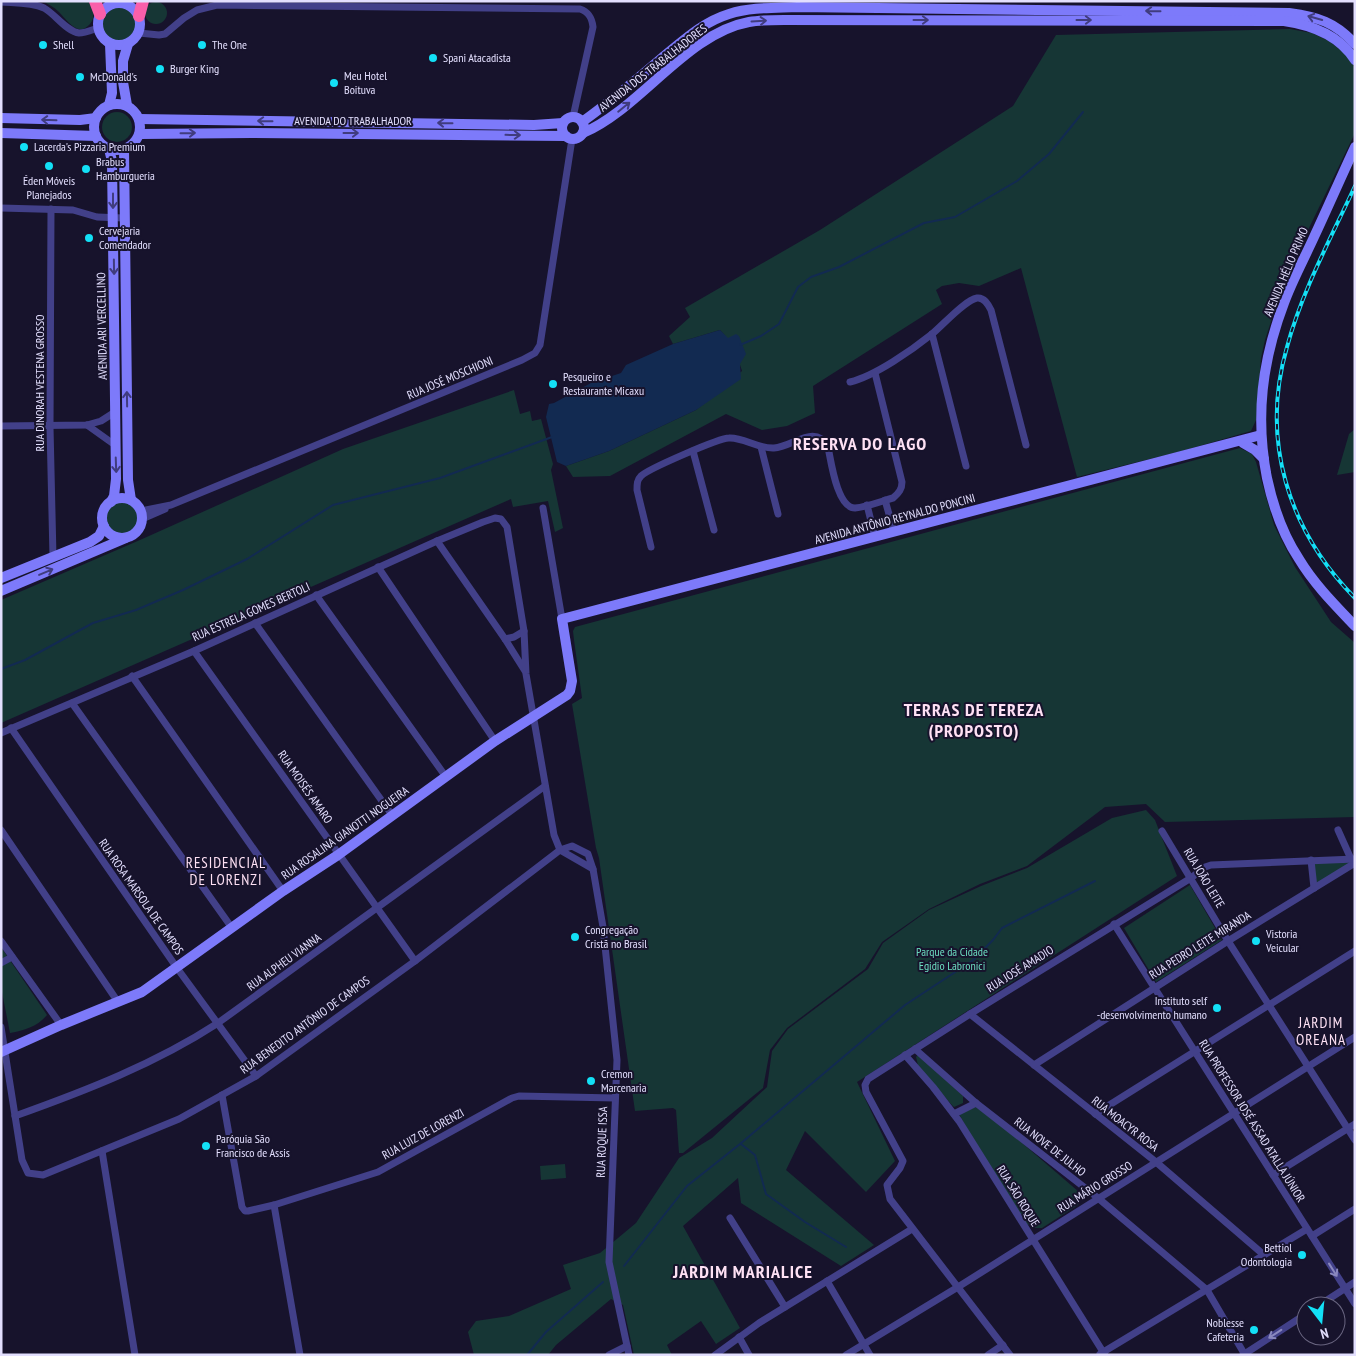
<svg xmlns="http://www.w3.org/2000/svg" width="1356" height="1356" font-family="'PT Sans Narrow',sans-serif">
	<rect width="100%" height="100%" fill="#17132c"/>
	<g fill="#163635">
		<path d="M42,1H91C93,9 96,17 90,24C78,38 67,20 59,12C54,7 48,4 42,1Z"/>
		<circle cx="156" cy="13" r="11"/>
		<circle cx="118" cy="24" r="19"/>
		<path d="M1290,29L1312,33L1329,41L1348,56L1355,68V133L1295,257L1277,303L1265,340L1261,358L1256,420L1251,431L1182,451L1077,477L1021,268L979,286L959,283L942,286L936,290L942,304L813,386L815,413L787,426L762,430L726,414L610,476L573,477L566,466L609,451L696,410L742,371C738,357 731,341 720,330L673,344L669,336L690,317L685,308L820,230L1013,106L1056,35Z"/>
		<circle cx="117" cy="127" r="15"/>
		<polygon points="514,390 520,414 530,411 532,421 541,419 553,464 551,470 563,528 555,532 548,501 513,507 511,499 1,723 1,600 140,540 343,449"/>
		<polygon points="1355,429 1355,472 1337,475 1349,434"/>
		<polygon points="1240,448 1252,454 1256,462 1274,525 1295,567 1331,622 1355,643 1355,817 1165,822 1146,804 1105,807 1027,866 980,884 929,909 882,942 865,969 787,1028 770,1050 763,1088 683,1153 679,1153 676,1110 673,1108 635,1111 599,858 596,848 572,704 582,698 574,640 573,631 575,627"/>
		<circle cx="122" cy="518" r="16"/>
		<polygon points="1146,810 1155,820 1177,876 857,1082 895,1161 866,1192 805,1131 786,1170 874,1245 841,1266 741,1203 738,1178 683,1226 740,1328 716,1344 701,1321 667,1345 672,1355 634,1355 623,1305 611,1299 556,1345 548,1355 474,1355 468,1332 476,1321 509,1316 571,1289 563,1265 600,1253 636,1223 679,1158 712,1138 767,1087 772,1051 788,1029 868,969 883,943 929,910 981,886 1027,868 1112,818"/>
		<polygon points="1314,862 1353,862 1316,884"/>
		<polygon points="1190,885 1222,940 1156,982 1124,928"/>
		<path d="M1,947L47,1015C37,1027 25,1030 10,1033L1,987Z"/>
		<polygon points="918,1055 963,1096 963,1103 954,1107 950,1103 918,1065 916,1057"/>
		<polygon points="976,1107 1008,1131 1079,1192 1081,1196 1078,1205 1042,1228 1034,1228 1027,1224 992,1173 959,1114"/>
		<polygon points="565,1164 566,1178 541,1180 540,1166"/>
	</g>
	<polygon fill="#122a51" points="720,330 728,338 736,334 739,336 746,354 740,364 741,379 696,410 609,451 566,466 557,462 546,417 549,404 554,403 591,383 621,373 626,365 673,344"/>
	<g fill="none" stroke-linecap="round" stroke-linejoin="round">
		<g stroke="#122a51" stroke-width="2">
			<polyline points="740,345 761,336 779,324 798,287 811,277 839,267 924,223 955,217 1017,181 1049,154 1083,112"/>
			<polyline points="1,669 25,660 93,623 136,610 183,590 247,559 333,505 440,478 552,437"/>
			<polyline points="741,1144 755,1155 766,1194 805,1222 846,1247"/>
			<polyline points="624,1266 687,1186 740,1144 905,1005 972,961 993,940 1002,928 1095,881"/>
			<polyline points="527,1355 546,1332 603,1282"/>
		</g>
		<g stroke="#424089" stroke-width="7">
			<path d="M1,2C15,3 31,2 44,8C55,14 67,32 79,33C85,33 92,30 98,28"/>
			<path d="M139,33L159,35L165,34L184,18L197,10L217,5L580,9C589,12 592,18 593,27L573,117"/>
			<polyline points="1,208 73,210 97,217 124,218"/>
			<polyline points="51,209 50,427 53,557"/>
			<polyline points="932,334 966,466"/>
			<path d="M850,382C875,376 912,350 932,334C943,325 965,300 977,298C984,297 988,304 991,310L1026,445"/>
			<polyline points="87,425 115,445"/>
			<polyline points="1,426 87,425 101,421 115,412"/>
			<polyline points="761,447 778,514"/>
			<polyline points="693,451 714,530"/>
			<polyline points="885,500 894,532"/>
			<polyline points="867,505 875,537"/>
			<polyline points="543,508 562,619"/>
			<polyline points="141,511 171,505 522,360 535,353 540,345 572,139"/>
			<polyline points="142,519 165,509"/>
			<polyline points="437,541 505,639 525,671"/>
			<path d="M651,547L637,490C637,484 637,480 641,476C648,469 719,438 729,438C743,437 758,449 774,448C793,447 815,423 828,447C831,461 837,508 855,508C867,507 882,501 893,498C899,493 902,489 902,482L875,373"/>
			<polyline points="378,567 495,741"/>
			<polyline points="316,595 446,777"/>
			<polyline points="255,623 392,815"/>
			<polyline points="505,639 514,637 524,631"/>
			<polyline points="194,651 415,961"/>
			<polyline points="132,676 283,891"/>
			<polyline points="72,703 232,928"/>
			<polyline points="11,728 177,968 256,1076"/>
			<polyline points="1,733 194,651 437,541 483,522 495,518 501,519 507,527 524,631 526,674 554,835 560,850"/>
			<polyline points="1,830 118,1002"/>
			<polyline points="1338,830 1351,859"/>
			<polyline points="1162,831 1228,941 1355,1140"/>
			<polyline points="1311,860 1314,888"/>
			<polyline points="593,869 603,927 617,1060 609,1262 629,1355"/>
			<polyline points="1114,924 1355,1304"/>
			<polyline points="1,941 61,1025"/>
			<polyline points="1,963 12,957"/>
			<polyline points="970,1014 1156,1162 1264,1255"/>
			<polyline points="1,1027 22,1160 28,1173 43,1175 179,1119 256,1076 415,961 560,850 572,846 588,854 593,869 560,850"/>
			<polyline points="915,1049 976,1103 1098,1198 1207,1290 1245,1355"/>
			<polyline points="905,1055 933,1087 959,1121 1105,1355"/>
			<polyline points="1034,1065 1228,941 1355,863"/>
			<polyline points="222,1095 242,1207 245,1211 248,1211 274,1205 378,1172 512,1098 519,1096 615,1098"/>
			<polyline points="954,1114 976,1103"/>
			<polyline points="1095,1114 1355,951"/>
			<path d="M15,1116C85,1091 155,1064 218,1023L545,786"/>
			<polyline points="102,1151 135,1355"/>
			<polyline points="1273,1175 1355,1124"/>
			<polyline points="274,1205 300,1355"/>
			<polyline points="730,1218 785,1307"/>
			<polyline points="1312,1236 1355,1209"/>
			<polyline points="827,1281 870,1355"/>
			<polyline points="1318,1306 1355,1282"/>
			<polyline points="739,1337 749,1355"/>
			<polyline points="1100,1354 1307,1229"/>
			<polyline points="609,1355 627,1346"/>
			<polyline points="715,1355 759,1323 912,1229"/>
			<polyline points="846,1355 958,1287 1355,1037"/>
			<polyline points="988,1355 1003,1345"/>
			<polyline points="1010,1355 890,1199 887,1185 900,1168 903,1161 866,1092 865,1085 868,1079 970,1014 1191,878 1205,867 1211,865 1355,859"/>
			<polyline points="1243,1355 1306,1314"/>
		</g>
		<g stroke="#7d7afa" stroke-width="10">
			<circle cx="119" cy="24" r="21"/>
			<circle cx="117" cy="127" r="23"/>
			<polyline points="109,105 112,93 110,44"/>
			<polyline points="127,105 123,82 123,61 128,44"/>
			<circle cx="573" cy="128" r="11"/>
			<polyline points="1,118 80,120 96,118"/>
			<polyline points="139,119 534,125 563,123"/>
			<path d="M582,122C610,102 636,80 663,57C684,40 703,22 729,14C751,7 775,8 797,7L1289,13C1318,17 1335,22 1355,44"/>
			<polyline points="1,133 96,136"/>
			<path d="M583,133C640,109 687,33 749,22C760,20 772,20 784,20L1284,21C1312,25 1339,35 1355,60"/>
			<polyline points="140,134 252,133 566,136"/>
			<path d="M1355,147C1341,177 1328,207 1314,237C1304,259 1292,281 1284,303C1262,361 1255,417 1267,478C1273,506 1283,535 1299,559C1314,584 1335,605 1355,626"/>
			<polyline points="109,149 112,161 116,479 114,496 111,502"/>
			<polyline points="124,150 128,480 131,500"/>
			<polyline points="1243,443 1255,450 1264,459"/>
			<circle cx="122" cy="518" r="20"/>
			<polyline points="1,578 90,542 99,536 104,526"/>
			<polyline points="1,591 126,538"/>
			<polyline points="1,1052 61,1025 142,992 283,891 338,855 495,741 567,695 570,691 572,681 562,619 1261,435"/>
		</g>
		<g stroke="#f95faa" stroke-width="12">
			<polyline points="95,1 100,14"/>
			<polyline points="139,16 143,1"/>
		</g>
		<g stroke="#13e0f6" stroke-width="4">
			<path id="rail" d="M1355,186C1331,238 1302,291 1287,347C1260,440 1288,530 1355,598"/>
		</g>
		<use href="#rail" stroke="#17132c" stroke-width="2" stroke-dasharray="5.5" stroke-linecap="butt"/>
	</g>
	<defs><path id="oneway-shaft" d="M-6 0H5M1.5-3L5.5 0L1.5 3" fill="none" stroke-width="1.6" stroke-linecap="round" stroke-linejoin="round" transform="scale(1.25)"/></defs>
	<g stroke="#403c7e">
		<use href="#oneway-shaft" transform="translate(1153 11) rotate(-179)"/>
		<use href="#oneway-shaft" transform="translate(1315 18) rotate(-164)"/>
		<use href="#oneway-shaft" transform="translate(921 20)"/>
		<use href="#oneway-shaft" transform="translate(1084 20)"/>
		<use href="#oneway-shaft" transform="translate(759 21) rotate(-3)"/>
		<use href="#oneway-shaft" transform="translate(624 107) rotate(-39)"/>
		<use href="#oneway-shaft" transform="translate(49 120) rotate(-178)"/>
		<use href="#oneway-shaft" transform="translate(265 121) rotate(-179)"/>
		<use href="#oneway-shaft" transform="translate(445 123) rotate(-179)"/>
		<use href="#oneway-shaft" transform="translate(188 133) rotate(-1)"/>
		<use href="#oneway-shaft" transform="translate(351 133)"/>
		<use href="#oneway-shaft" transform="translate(513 135) rotate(1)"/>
		<use href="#oneway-shaft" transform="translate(113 201) rotate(90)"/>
		<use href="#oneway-shaft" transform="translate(114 267) rotate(89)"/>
		<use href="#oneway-shaft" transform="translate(127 399) rotate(-91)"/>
		<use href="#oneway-shaft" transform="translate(116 465) rotate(88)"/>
		<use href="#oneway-shaft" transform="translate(46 572) rotate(-23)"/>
	</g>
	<g stroke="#8a88be">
		<use href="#oneway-shaft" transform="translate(1333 1270) rotate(58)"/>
		<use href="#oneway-shaft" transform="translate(1275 1334) rotate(147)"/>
	</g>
	<g fill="#13e0f6" stroke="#17132c" stroke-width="2">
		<circle cx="43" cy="45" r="5"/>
		<circle cx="202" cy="45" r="5"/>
		<circle cx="433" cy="58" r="5"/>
		<circle cx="160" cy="69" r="5"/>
		<circle cx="80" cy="77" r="5"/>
		<circle cx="334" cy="83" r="5"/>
		<circle cx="24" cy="147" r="5"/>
		<circle cx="49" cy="166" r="5"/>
		<circle cx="86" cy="169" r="5"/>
		<circle cx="89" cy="238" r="5"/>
		<circle cx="553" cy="384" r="5"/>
		<circle cx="575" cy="937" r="5"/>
		<circle cx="1256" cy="941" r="5"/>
		<circle cx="1217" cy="1008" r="5"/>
		<circle cx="591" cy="1081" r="5"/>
		<circle cx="206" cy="1146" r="5"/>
		<circle cx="1302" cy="1255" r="5"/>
		<circle cx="1254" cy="1330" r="5"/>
	</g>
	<g text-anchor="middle" stroke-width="4" stroke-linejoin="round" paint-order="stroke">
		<g font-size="12" fill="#e3dffe" stroke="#17132c" text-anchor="start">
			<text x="53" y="49">Shell</text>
			<text x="212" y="49">The One</text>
			<text x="443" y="62">Spani Atacadista</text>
			<text x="170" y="73">Burger King</text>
			<text x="344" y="80">Meu Hotel<tspan x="344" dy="14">Boituva</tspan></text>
			<text x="90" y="81">McDonald's</text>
			<text x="34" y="151">Lacerda's Pizzaria Premium</text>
			<text x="96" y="166">Brabus<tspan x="96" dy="14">Hamburgueria</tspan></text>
			<text x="49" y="185" text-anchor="middle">Éden Móveis<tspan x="49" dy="14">Planejados</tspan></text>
			<text x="99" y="235">Cervejaria<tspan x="99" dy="14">Comendador</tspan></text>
			<text x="563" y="381">Pesqueiro e<tspan x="563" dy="14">Restaurante Micaxu</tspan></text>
			<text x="585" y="934">Congregação<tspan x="585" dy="14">Cristã no Brasil</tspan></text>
			<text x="1266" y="938">Vistoria<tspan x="1266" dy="14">Veicular</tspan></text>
			<text x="1207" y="1005" text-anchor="end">Instituto self<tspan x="1207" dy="14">-desenvolvimento humano</tspan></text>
			<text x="601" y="1078">Cremon<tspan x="601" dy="14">Marcenaria</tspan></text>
			<text x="216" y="1143">Paróquia São<tspan x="216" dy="14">Francisco de Assis</tspan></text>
			<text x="1292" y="1252" text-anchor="end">Bettiol<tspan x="1292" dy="14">Odontologia</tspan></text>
			<text x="1244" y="1327" text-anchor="end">Noblesse<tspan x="1244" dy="14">Cafeteria</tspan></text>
		</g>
		<g font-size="12" fill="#e3dffe" stroke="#17132c">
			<text transform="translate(653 68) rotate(-38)" y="4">AVENIDA DOS TRABALHADORES</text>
			<text x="353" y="125">AVENIDA DO TRABALHADOR</text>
			<text transform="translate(1286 272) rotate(-67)" y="4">AVENIDA HÉLIO PRIMO</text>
			<text transform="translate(102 326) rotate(-91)" y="4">AVENIDA ARI VERCELLINO</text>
			<text transform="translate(450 378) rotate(-23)" y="4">RUA JOSÉ MOSCHIONI</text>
			<text transform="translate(40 383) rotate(-90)" y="4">RUA DINORAH VESTENA GROSSO</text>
			<text transform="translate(895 519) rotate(-15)" y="4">AVENIDA ANTÔNIO REYNALDO PONCINI</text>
			<text transform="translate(251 612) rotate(-24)" y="4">RUA ESTRELA GOMES BERTOLI</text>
			<text transform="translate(305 787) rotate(55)" y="4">RUA MOISÉS AMARO</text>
			<text transform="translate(345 833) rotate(-35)" y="4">RUA ROSALINA GIANOTTI NOGUEIRA</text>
			<text transform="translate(1204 878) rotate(59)" y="4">RUA JOÃO LEITE</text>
			<text transform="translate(141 897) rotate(55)" y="4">RUA ROSA MARSOLA DE CAMPOS</text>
			<text transform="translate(1200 945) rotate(-32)" y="4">RUA PEDRO LEITE MIRANDA</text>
			<text transform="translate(284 962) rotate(-36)" y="4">RUA ALPHEU VIANNA</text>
			<text transform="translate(1020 969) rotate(-32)" y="4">RUA JOSÉ AMADIO</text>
			<text transform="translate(305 1025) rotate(-36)" y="4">RUA BENEDITO ANTÔNIO DE CAMPOS</text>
			<text transform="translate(1252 1121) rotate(58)" y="4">RUA PROFESSOR JOSÉ ASSAD ATALLA JÚNIOR</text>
			<text transform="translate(1125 1124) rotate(38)" y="4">RUA MOACYR ROSA</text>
			<text transform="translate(423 1134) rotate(-29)" y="4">RUA LUIZ DE LORENZI</text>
			<text transform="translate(602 1142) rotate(-88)" y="4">RUA ROQUE ISSA</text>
			<text transform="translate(1050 1147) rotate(38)" y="4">RUA NOVE DE JULHO</text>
			<text transform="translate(1095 1187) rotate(-32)" y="4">RUA MÁRIO GROSSO</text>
			<text transform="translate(1018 1196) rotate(58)" y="4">RUA SÃO ROQUE</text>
		</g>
		<g font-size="12" fill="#6cddc0" stroke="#17132c">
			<text x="952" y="956">Parque da Cidade<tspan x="952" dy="14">Egidio Labronici</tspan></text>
		</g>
		<g font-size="15" letter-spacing="1" fill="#fee1f4" stroke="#17132c">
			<text x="226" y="868">RESIDENCIAL<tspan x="226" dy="17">DE LORENZI</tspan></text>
			<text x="1321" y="1028">JARDIM<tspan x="1321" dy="17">OREANA</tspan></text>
		</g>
		<g font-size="18" font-weight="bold" letter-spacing="1" fill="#fee1f4" stroke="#17132c">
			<text x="860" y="450">RESERVA DO LAGO</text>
			<text x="974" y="716">TERRAS DE TEREZA<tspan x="974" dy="21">(PROPOSTO)</tspan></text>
			<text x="743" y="1278">JARDIM MARIALICE</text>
		</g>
	</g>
	<rect width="1356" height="1356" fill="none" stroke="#e3dffe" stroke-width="5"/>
	<g transform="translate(1321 1321) rotate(164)"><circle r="24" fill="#17132c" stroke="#696580"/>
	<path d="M0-4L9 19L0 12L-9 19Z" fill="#13e0f6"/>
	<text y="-8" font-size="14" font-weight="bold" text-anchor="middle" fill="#e3dffe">N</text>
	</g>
</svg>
